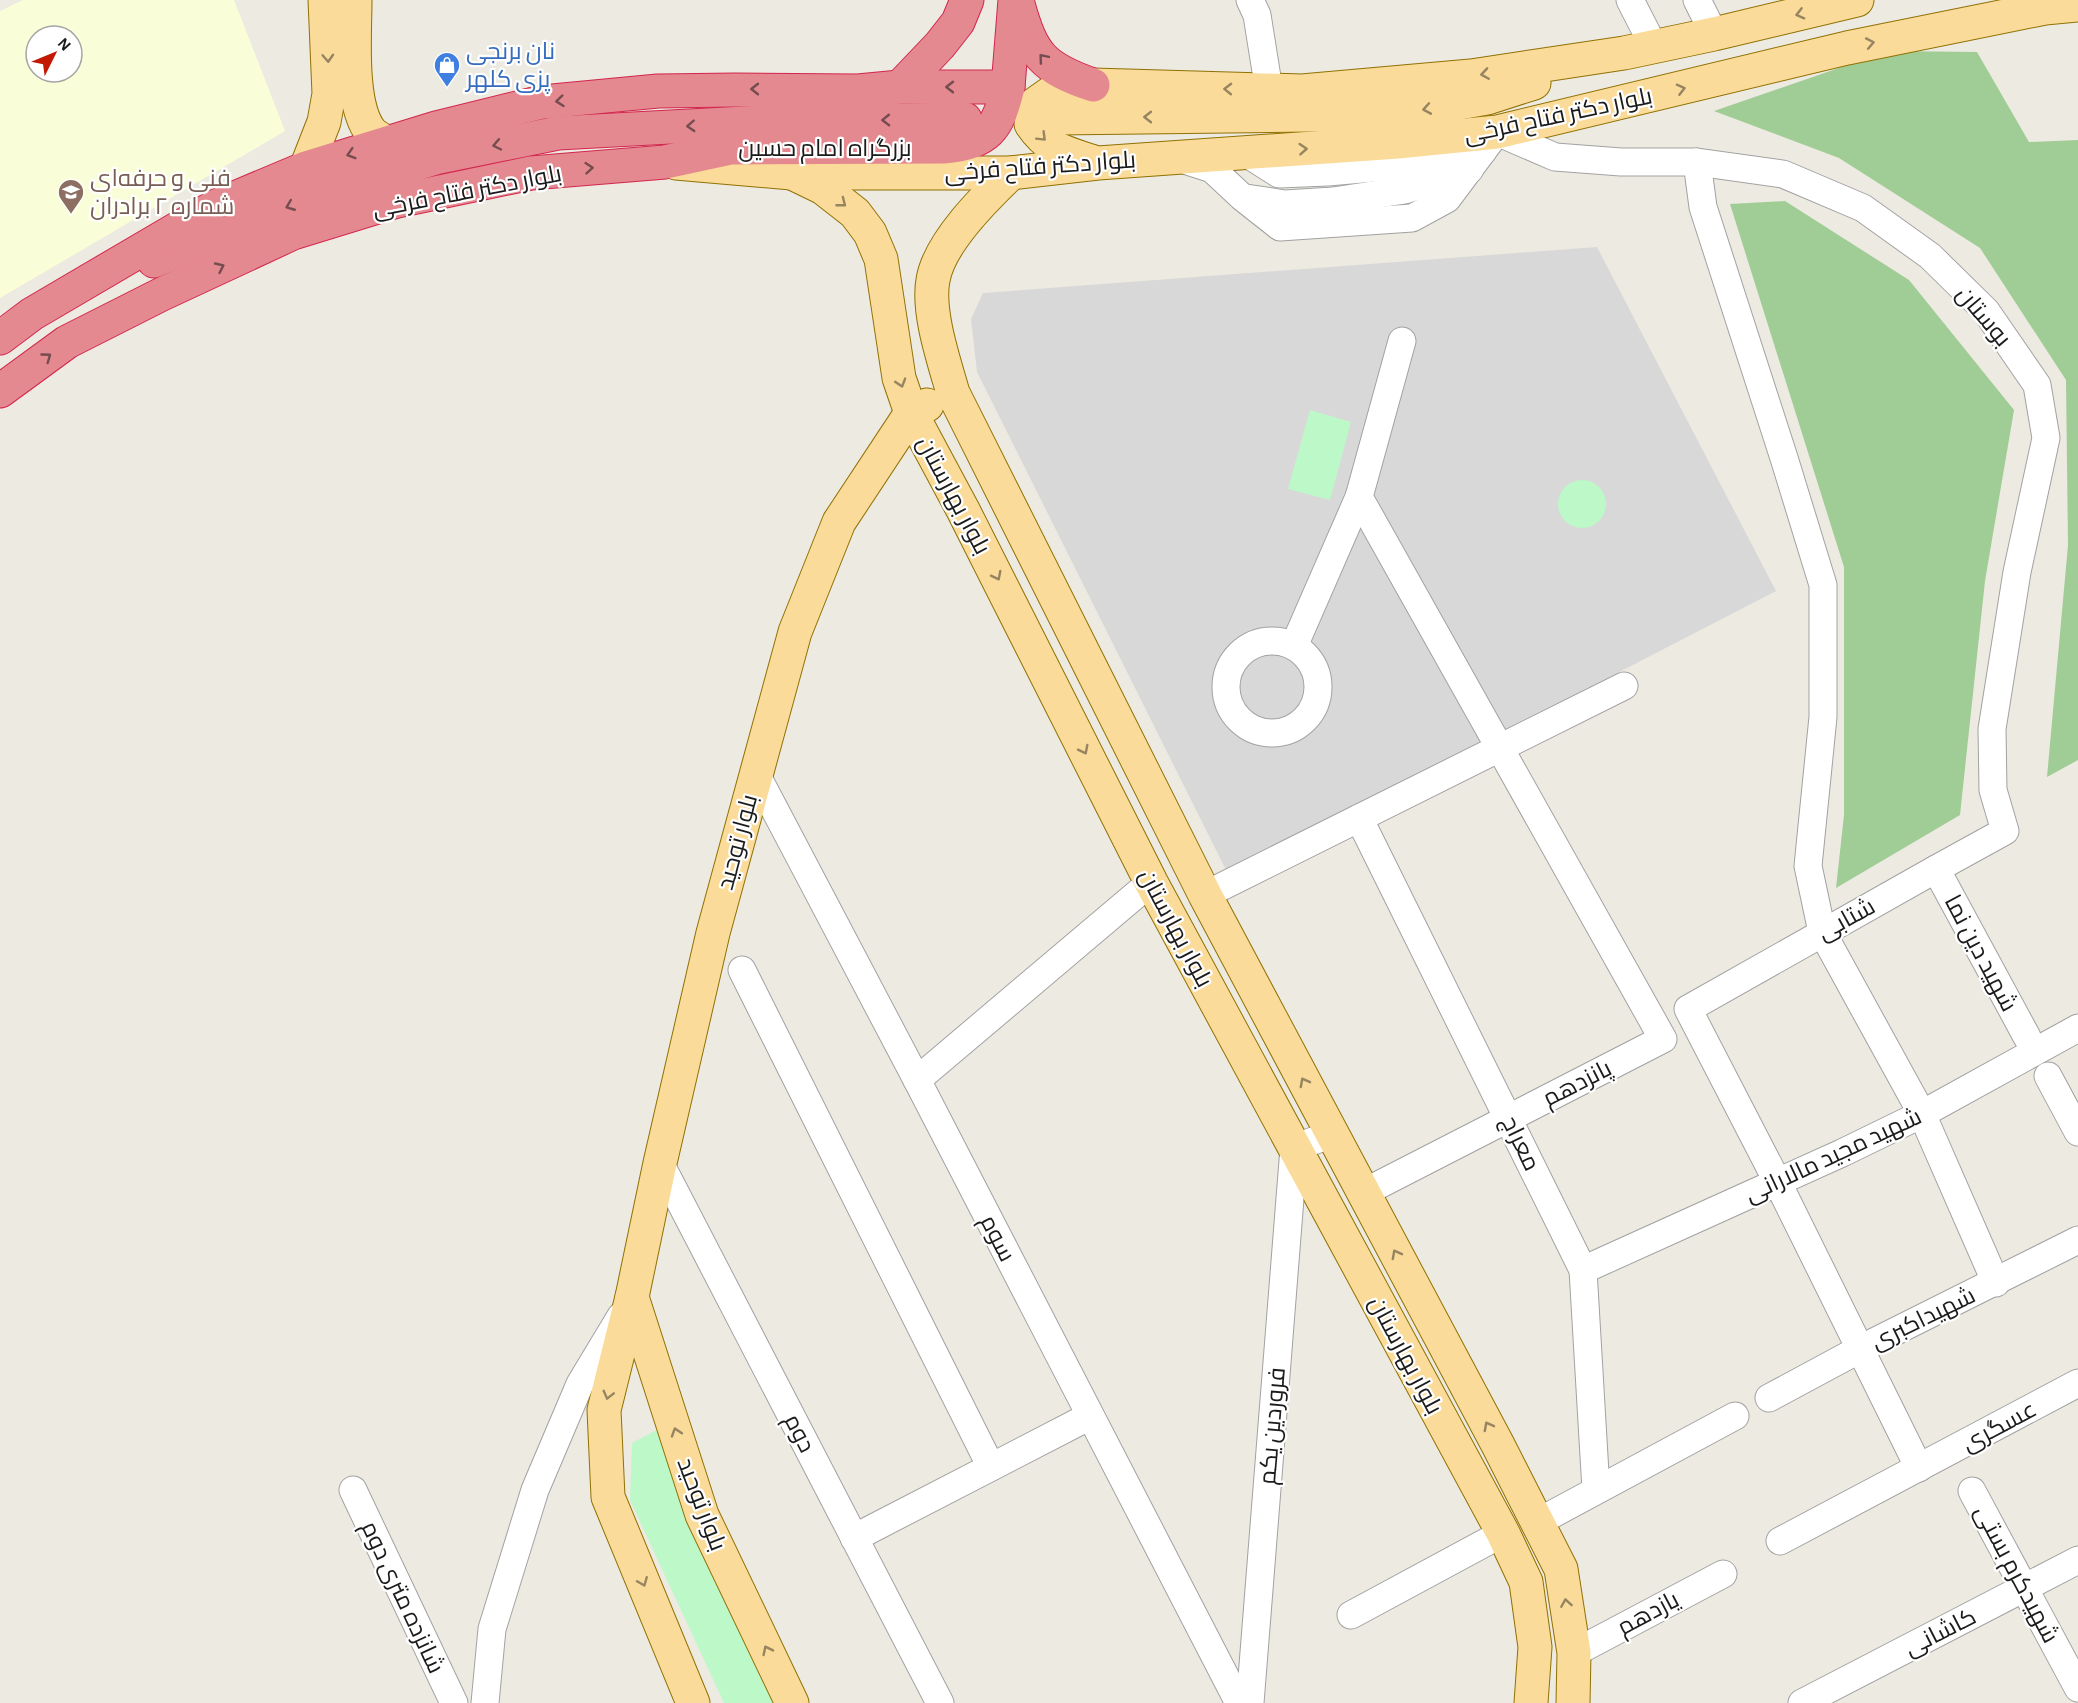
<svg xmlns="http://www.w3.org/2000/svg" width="2078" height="1703" font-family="'Alegreya Sans',Cairo,sans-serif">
	<rect width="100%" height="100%" fill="#edeae1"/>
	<polygon fill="#d9d8d8" points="1597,247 1776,591 1228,874 977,372 971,319 983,293"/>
	<path fill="#fafed8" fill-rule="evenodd" d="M23,0H234L285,131L0,298V11ZM36,36H72V72H36Z"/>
	<g fill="#a0cc96">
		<polygon points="1888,51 1977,52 2029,142 2078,140 2078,760 2047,777 2068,545 2066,380 1980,248 1839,158 1714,111"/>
		<polygon points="1785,201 1909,280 2014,410 1985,581 1960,815 1836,888 1844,815 1844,567 1730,204"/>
	</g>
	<g fill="#bdf8c8">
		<polygon points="1310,410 1351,422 1330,500 1288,489"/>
		<circle cx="1582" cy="504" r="24"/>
		<polygon points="662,1427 775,1703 724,1703 630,1500 632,1443"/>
	</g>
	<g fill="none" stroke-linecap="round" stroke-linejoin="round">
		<g stroke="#a2a2a2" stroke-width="29">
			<g id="minor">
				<polyline points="1250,0 1257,15 1269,90"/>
				<polyline points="1630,0 1654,47"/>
				<polyline points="1697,0 1714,34"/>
				<polyline points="1246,153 1279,174 1328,172 1417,164 1483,151"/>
				<polyline points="1181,159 1212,169 1242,197 1280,227 1412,218 1447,199 1497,132 1555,157 1621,162 1697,162 1783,174 1863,208 1930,256 1986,311 2037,385 2046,438 2017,572 1992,729 1993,790 2005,831 1936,869 1688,1009 1777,1181 1919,1468"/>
				<polyline points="1697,162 1703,207 1784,458 1823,585 1823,717 1808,866 1822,932 1922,1114 1996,1283"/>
				<polyline points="1246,198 1285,204 1333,201 1405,190 1470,169"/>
				<circle cx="1272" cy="687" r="46"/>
				<polyline points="1294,646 1359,497"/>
				<polyline points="756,774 917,1080 1239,1703"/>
				<polyline points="1359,818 1583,1270 1596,1490"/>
				<polyline points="1936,869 2027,1037"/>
				<polyline points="1205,895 1624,686"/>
				<polyline points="742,970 991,1467"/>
				<polyline points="2048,1076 2078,1132"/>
				<polyline points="917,1080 1151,882"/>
				<polyline points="660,1163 940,1703"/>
				<polyline points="1363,1193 1663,1039 1359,497 1402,341"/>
				<polyline points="1583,1270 1842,1153 1922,1114 2078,1028"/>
				<polyline points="1769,1398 1860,1349 2078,1240"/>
				<polyline points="353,1490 454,1703"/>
				<polyline points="1972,1491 2078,1688"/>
				<polyline points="1538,1522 1735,1416"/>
				<polyline points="854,1538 1090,1416"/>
				<polyline points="1780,1541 2078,1383"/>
				<polyline points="1351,1615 1503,1533"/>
				<polyline points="1574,1653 1723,1574"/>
				<polyline points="485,1703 492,1629 535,1490 580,1384 621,1316"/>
				<polyline points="1250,1703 1294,1148 1332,1134"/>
				<polyline points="1802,1703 2078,1560"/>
			</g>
		</g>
		<g stroke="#907103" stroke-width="35">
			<g id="major">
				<path d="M355,0C355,34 349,105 371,132C375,136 381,139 386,143"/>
				<polyline points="1057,118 1398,114 1487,98 1534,83"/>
				<path d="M1091,161C1063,152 1048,149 1031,124L1035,104L1052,92L1093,85L1302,91L1471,76L1624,53L1714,34L1857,0"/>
				<polyline points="676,163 792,173 1011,173 1098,163 1398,142 1497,132 1847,48 2045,8 2078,5"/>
				<polyline points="306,168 324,122 329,94 325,0"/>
				<polyline points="792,173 823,188 855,213 870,233 881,259 899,378 911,413 963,510 1151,882 1503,1533 1526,1582 1535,1647 1531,1703"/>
				<path d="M1011,173C985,198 939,243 933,280C927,312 944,361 953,393L1205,895L1498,1445L1561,1569L1574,1653L1573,1703"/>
				<polyline points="632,1297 702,1515 792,1703"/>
				<polyline points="693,1703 608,1497 604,1410 632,1297 660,1163 713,933 795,632 839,522 911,413 927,405"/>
			</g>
		</g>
		<g stroke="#d2264e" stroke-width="35">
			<g id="highway">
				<path d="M1018,4C1032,55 1043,68 1093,85"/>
				<polyline points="900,87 940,45 958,22 967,0"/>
				<polyline points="154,261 322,192 439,157 558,133 764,122 965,119"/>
				<polyline points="0,338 32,314 216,206 306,168 436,128 542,102 658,91 735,90 858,91 900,87 1008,87"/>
				<path d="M0,391L67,342L162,294L293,233L397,201L531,173L665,162L730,148L943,147C988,143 998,129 1008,87L1015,0"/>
			</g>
		</g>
		<use href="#minor" stroke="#fff" stroke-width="27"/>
		<use href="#major" stroke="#fadb99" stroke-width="33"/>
		<use href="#highway" stroke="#e4898f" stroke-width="33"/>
	</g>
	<defs><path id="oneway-chevron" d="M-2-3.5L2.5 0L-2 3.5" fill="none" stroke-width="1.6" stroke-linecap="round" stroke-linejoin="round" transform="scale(1.5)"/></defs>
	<g stroke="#968560">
		<use href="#oneway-chevron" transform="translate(1800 14) rotate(166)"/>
		<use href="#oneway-chevron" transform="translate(1870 43) rotate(-11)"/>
		<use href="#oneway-chevron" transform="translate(328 58) rotate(87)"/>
		<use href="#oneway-chevron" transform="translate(1485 74) rotate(171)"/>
		<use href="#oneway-chevron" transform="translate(1228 89) rotate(-179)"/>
		<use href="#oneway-chevron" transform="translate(1681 89) rotate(-14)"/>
		<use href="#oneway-chevron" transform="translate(1427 109) rotate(170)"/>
		<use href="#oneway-chevron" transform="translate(1148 117) rotate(180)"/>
		<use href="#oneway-chevron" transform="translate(1042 137) rotate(45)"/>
		<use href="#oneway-chevron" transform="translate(1303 149) rotate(-4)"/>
		<use href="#oneway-chevron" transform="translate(842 203) rotate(38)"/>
		<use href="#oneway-chevron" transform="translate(901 383) rotate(73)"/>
		<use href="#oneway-chevron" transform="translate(997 576) rotate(63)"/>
		<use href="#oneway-chevron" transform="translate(1084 750) rotate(63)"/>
		<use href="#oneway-chevron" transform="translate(1304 1082) rotate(-118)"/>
		<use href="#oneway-chevron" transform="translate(1396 1254) rotate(-118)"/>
		<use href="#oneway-chevron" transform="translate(608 1395) rotate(104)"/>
		<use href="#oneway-chevron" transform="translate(1488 1426) rotate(-118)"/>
		<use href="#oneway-chevron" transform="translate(676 1432) rotate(-108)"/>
		<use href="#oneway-chevron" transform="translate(643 1582) rotate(68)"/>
		<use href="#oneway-chevron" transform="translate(1566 1603) rotate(-99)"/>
		<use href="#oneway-chevron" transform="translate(767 1650) rotate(-116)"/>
	</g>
	<g stroke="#754c4f">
		<use href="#oneway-chevron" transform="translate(1043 58) rotate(-130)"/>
		<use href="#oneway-chevron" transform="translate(950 87) rotate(180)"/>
		<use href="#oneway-chevron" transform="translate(755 89) rotate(180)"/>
		<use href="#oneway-chevron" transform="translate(560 101) rotate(174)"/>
		<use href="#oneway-chevron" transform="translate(886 120) rotate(179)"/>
		<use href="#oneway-chevron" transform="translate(691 126) rotate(177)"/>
		<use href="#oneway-chevron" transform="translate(497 145) rotate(168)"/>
		<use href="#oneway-chevron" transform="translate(351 154) rotate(163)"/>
		<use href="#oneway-chevron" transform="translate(589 168) rotate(-5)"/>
		<use href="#oneway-chevron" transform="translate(290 206) rotate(158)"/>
		<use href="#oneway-chevron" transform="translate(220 267) rotate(-25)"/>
		<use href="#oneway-chevron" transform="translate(47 357) rotate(-36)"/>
	</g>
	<defs>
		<g id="shop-pin" transform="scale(1.35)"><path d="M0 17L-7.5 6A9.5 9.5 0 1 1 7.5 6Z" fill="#3f7fe0" stroke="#fff"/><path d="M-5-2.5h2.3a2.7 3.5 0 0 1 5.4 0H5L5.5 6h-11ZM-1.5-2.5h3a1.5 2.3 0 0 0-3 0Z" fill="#fff"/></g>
		<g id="university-pin" transform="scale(1.35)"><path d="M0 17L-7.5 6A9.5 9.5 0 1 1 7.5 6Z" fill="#8d6e63" stroke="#fff"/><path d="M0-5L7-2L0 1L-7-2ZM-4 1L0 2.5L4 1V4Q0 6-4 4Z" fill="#fff"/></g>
	</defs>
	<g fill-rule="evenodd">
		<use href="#shop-pin" x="447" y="65"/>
		<use href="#university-pin" x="71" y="192"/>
	</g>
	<g text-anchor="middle" stroke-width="4.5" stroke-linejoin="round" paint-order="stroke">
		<g font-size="24" fill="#366cbe" stroke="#fff" text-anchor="start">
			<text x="466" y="59">نان برنجی<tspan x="466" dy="28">پزی کلهر</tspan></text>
		</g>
		<g font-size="24" fill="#1b1b1b" stroke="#fff">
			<text transform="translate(1558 115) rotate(-12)" y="8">بلوار دکتر فتاح فرخی</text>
			<text x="825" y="156">بزرگراه امام حسین</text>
			<text transform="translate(1040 166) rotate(-4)" y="8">بلوار دکتر فتاح فرخی</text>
			<text transform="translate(467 191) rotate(-11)" y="8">بلوار دکتر فتاح فرخی</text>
			<text transform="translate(1984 316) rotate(50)" y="8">بوستان</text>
			<text transform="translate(954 495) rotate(62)" y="8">بلوار بهارستان</text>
			<text transform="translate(737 842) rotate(-75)" y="8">بلوار توحید</text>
			<text transform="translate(1846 919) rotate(-29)" y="8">شتابی</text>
			<text transform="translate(1176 928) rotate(62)" y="8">بلوار بهارستان</text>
			<text transform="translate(1981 953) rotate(62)" y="8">شهید دین نما</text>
			<text transform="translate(1577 1083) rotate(-27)" y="8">پانزدهم</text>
			<text transform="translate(1521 1143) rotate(64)" y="8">معراج</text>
			<text transform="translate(1833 1155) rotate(-25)" y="8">شهید مجید مالارانی</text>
			<text transform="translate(998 1238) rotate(63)" y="8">سوم</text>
			<text transform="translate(1923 1318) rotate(-26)" y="8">شهیداکبری</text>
			<text transform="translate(1406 1355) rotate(62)" y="8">بلوار بهارستان</text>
			<text transform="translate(1272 1426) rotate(-85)" y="8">فروردین یکم</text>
			<text transform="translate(1999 1426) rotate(-28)" y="8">عسگری</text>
			<text transform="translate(800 1433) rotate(63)" y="8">دوم</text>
			<text transform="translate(702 1504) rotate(69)" y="8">بلوار توحید</text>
			<text transform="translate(2017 1574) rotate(62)" y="8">شهیدکرم بستی</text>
			<text transform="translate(403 1597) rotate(65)" y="8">شانزده متری دوم</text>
			<text transform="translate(1648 1613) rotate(-28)" y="8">یازدهم</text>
			<text transform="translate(1940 1632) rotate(-27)" y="8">کاشانی</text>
		</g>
		<g font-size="24" fill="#785e54" stroke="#fff" text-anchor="start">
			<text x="90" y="186">فنی و حرفه‌ای<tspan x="90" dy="28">شماره ۲ برادران</tspan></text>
		</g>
	</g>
	<g transform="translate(54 54) rotate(47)"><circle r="28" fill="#ffffff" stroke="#a4a4a4" stroke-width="1.5"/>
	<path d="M0-4.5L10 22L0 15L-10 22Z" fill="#c31904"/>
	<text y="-9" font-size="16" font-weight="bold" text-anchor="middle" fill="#1b1b1b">N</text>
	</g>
</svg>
